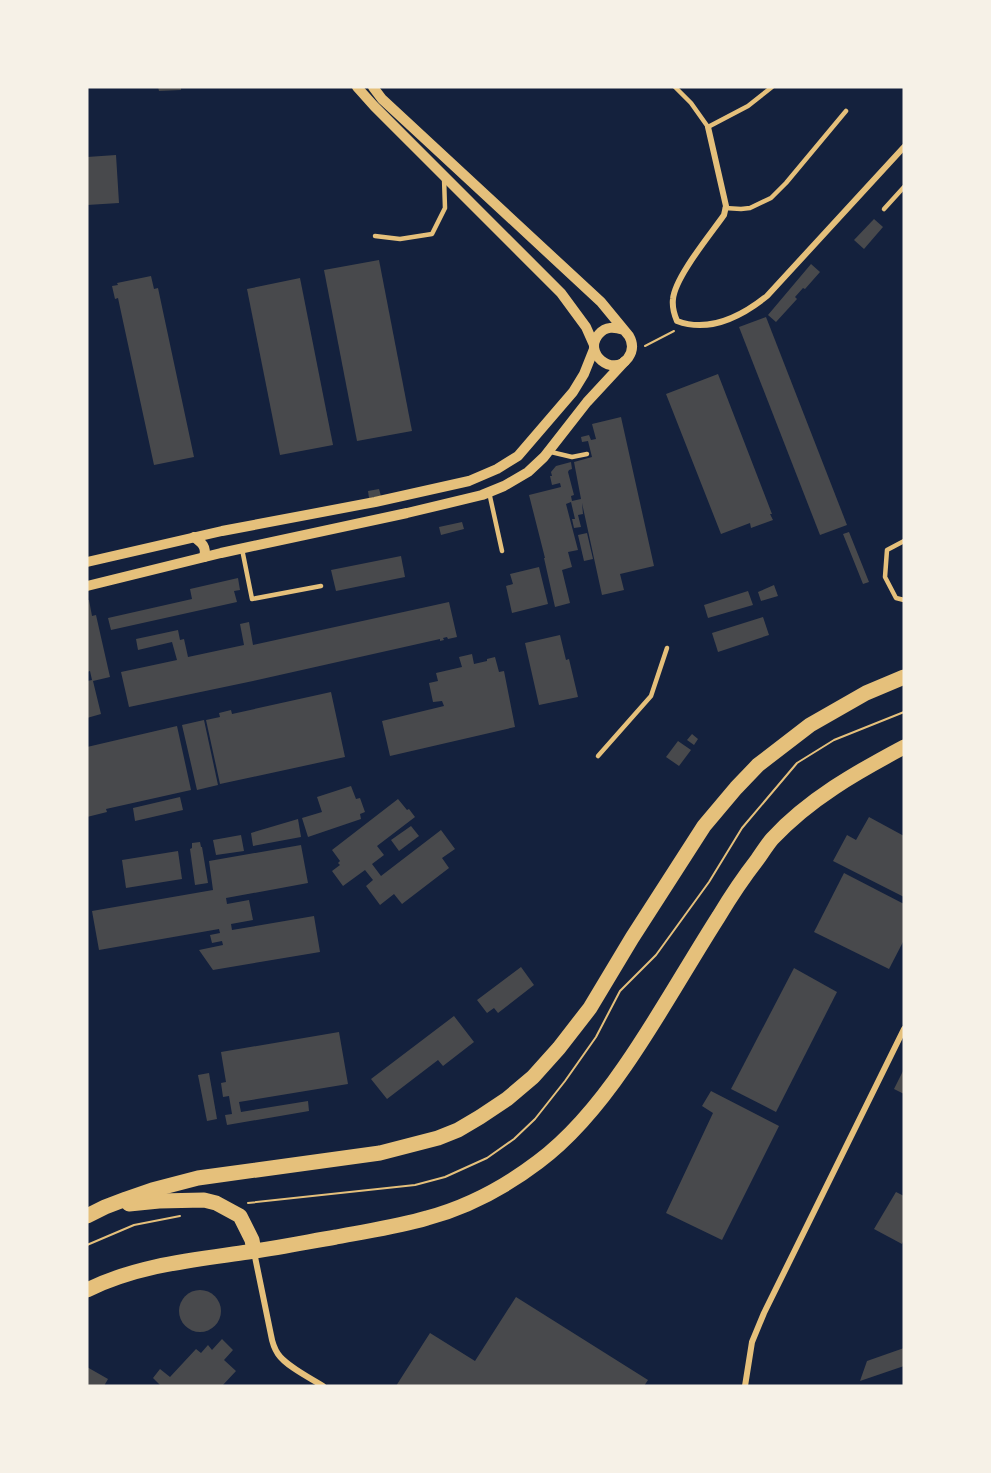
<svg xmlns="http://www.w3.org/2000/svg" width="991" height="1473" font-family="'Libre Baskerville',serif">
	<rect width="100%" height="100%" fill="#14213d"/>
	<g fill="#48494c">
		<polygon points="158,87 181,87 181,90 159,91"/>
		<polygon points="116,155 119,203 87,205 87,157"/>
		<polygon points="874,219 883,227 864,249 854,240"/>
		<polygon points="379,260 412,431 357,441 324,270"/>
		<polygon points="811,264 820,272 805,289 803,288 795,297 797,299 776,322 768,315"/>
		<polygon points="151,276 154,289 158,288 194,457 154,465 118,298 115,299 112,286 118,285 117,283"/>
		<polygon points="300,278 333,445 280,455 247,289"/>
		<polygon points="766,317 847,525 820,535 739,327"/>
		<polygon points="718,374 772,514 770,514 773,520 751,528 750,523 721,534 666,394"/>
		<polygon points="621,417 654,566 620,574 624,590 602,595 582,503 583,514 578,515 581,527 574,528 572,519 575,519 571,502 566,504 578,550 568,552 572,567 562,570 570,603 555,607 544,558 545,558 529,495 561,487 560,483 552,485 550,476 552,476 551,472 556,466 571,462 572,469 569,470 568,472 574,495 571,496 572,501 581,499 574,462 592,457 588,441 582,442 581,437 589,435 591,440 596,439 592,424"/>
		<polygon points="379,489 381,496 369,498 368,491"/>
		<polygon points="462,522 464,529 441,535 439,527"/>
		<polygon points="849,532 869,582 863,584 843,534"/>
		<polygon points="587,533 593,559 584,561 578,535"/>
		<polygon points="401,556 405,577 336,591 331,570"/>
		<polygon points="539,567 548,604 512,613 506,586 513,584 510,574"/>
		<polygon points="238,578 240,590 234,591 237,602 111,630 108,618 192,599 190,589"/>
		<polygon points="774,585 778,596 761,601 758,592"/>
		<polygon points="748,591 753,605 708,618 704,605"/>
		<polygon points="87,600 89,600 92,616 96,615 110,677 93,681 101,714 87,718 87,681 92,680 90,671 87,672"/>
		<polygon points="449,602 457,637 448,639 447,637 443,638 444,640 440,641 440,639 253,681 129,707 121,672 177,660 172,642 138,650 136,639 178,630 180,640 184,639 188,657 244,645 240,624 249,622 253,645"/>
		<polygon points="763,617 769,635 718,652 712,633"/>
		<polygon points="560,635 566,660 569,659 578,697 539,705 525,643"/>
		<polygon points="472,654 474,664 487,661 487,659 495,657 499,672 504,671 515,727 390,756 382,721 444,706 442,701 433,702 429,683 438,681 436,673 462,667 459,657"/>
		<polygon points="331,692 345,757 220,784 206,720 220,717 219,713 231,710 232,714"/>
		<polygon points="204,720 218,785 197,790 182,725"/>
		<polygon points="177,726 191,790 106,809 107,812 87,817 87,747"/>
		<polygon points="692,734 698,739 694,745 687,740"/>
		<polygon points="678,741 691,750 679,766 666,757"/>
		<polygon points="351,786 356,799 360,798 365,812 360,814 361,819 308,837 302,818 322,812 317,797"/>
		<polygon points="180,797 183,810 135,821 133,808"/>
		<polygon points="398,799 407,810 409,809 415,817 377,846 384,855 372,864 381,876 441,830 455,849 442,858 449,868 402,904 394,894 380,905 366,886 373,880 365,870 343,886 332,871 340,865 338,863 340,861 332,850"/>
		<polygon points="869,817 904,836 904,897 833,861 847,835 856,840"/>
		<polygon points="298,819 301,837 253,846 251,833"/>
		<polygon points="411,826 419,836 399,851 391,840"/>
		<polygon points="241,835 244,851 216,855 213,840"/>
		<polygon points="200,842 201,847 202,847 208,883 195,885 190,849 192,848 192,843"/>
		<polygon points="301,845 308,883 226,898 227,904 249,900 253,920 231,924 232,930 314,916 320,952 213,970 199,950 223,945 222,941 212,943 210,935 220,933 219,929 99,950 92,911 213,890 209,861"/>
		<polygon points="178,851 182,879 126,888 122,860"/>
		<polygon points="844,873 904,904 904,940 889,969 814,932"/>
		<polygon points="521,967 534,985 498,1013 494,1008 487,1013 477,1000"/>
		<polygon points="794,968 837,992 776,1112 731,1089"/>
		<polygon points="454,1016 474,1042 443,1066 438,1060 387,1099 371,1079"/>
		<polygon points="339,1032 348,1084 239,1102 241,1112 308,1101 309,1111 227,1125 225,1115 232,1114 229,1096 223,1097 221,1083 226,1082 221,1052"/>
		<polygon points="904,1069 904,1094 894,1089"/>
		<polygon points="209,1073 217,1119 207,1121 198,1075"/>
		<polygon points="711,1091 779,1126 722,1240 666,1213 713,1113 702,1106"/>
		<polygon points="896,1192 904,1196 904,1239 902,1244 874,1229"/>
		<circle cx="200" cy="1311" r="21"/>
		<polygon points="516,1297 648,1380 644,1386 396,1386 430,1333 475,1361"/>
		<polygon points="222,1339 233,1350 224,1360 236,1371 222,1386 161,1386 153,1378 160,1369 170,1377 196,1349 201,1353 208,1345 212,1350"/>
		<polygon points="904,1348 904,1366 860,1381 867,1361"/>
		<polygon points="87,1367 108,1379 104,1386 87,1386"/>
	</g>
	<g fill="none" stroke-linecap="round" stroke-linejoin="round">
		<g stroke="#e5c07b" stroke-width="2">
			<polyline points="645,346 674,331"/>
			<polyline points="248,1203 415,1185 445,1177 487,1158 514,1139 535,1119 565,1081 596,1037 620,991 656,955 709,882 742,828 797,763 834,740 904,712"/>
			<polyline points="87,1245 134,1225 180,1216"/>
		</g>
		<g stroke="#e5c07b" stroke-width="4.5">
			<polyline points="675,87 691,103 708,127 748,106 772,87"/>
			<polyline points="725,208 741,209 750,208 771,198 786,183 846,111"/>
			<polyline points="884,209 904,187"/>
			<polyline points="375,236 400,239 432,234 445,208 444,178"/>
			<polyline points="551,452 572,457 587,454"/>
			<polyline points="489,492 502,551"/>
			<polyline points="904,541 887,550 885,577 896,598 904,600"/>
			<polyline points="242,549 252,599 321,586"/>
			<polyline points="598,756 651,696 667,648"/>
		</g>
		<g stroke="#e5c07b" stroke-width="6">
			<path d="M708,127L726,206L724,215C710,235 675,277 673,299C672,307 674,314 677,321C709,333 742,316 767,296L904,147"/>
			<path d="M254,1252L271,1335C272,1341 274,1348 278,1354C286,1366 310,1378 323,1386"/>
			<polyline points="745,1386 752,1342 764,1313 904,1029"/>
		</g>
		<g stroke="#e5c07b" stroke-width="10">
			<polyline points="357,87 374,106 561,293 586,327 594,345"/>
			<path d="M373,87L382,99L601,302L629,336C633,343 633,351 628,358C613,378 582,353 599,334C606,326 614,327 624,330"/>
			<path d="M194,537C202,543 207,547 204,557"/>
			<polyline points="87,562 222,531 375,502 469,481 497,469 518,456 573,392 584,374 594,349"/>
			<polyline points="87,586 221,553 407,513 482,495 504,486 528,472 544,457 587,402 625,361"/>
		</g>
		<g stroke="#e5c07b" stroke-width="15">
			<polyline points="129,1204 159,1201 204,1200 216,1203 240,1216 252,1240 254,1251"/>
			<polyline points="87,1216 105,1207 126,1199 152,1190 198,1178 380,1153 438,1138 458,1130 480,1117 507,1099 533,1077 559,1048 590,1008 632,938 704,826 736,788 758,765 810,725 866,693 904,677"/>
			<path d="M87,1290C138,1265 193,1260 248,1252C278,1248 307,1242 336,1237C366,1231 397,1227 427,1218C468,1207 505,1187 538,1162C573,1136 601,1101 625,1066C659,1017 687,966 719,916C731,896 743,878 757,860C762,853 767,845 772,839C809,799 857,772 904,747"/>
		</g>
	</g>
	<rect width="991" height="1473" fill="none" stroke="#f6f1e7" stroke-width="177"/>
</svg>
